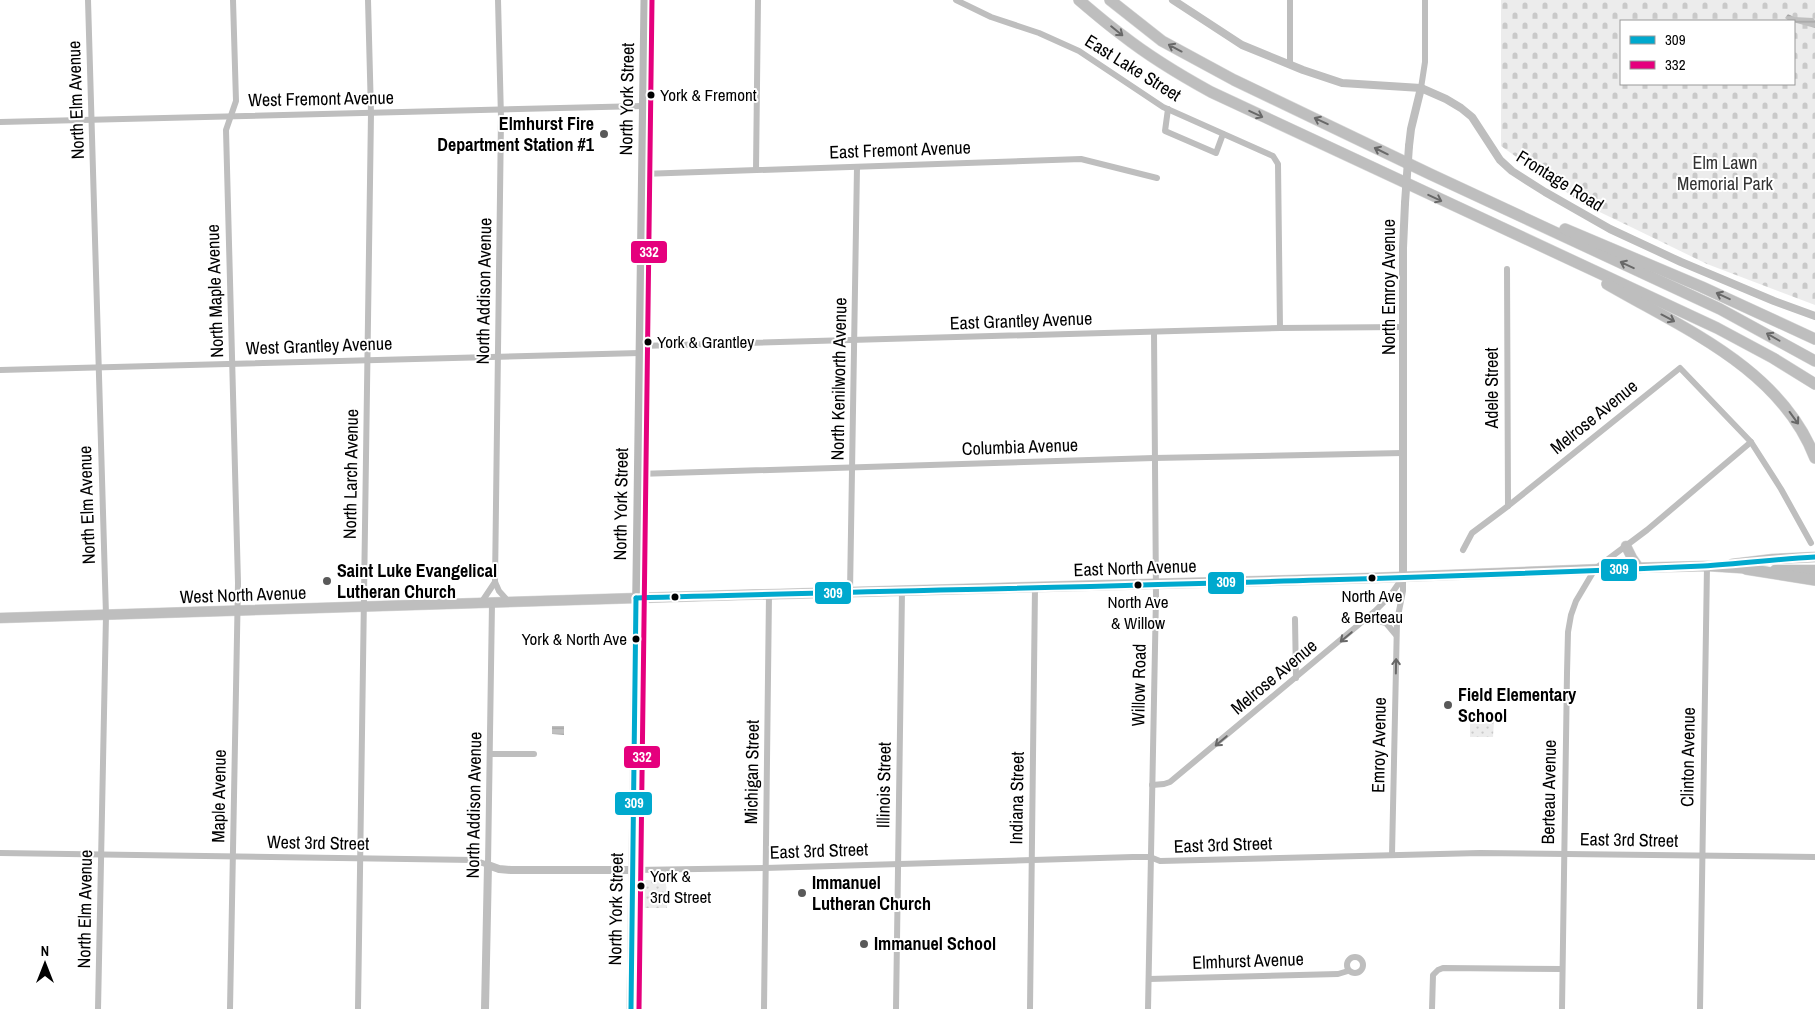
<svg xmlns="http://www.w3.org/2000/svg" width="1815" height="1009" font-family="'Archivo Narrow',sans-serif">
	<defs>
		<pattern id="green-dots" width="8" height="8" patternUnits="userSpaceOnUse" patternTransform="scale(1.25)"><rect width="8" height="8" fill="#ececec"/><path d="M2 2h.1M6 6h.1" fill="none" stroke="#c9c9c9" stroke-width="1.8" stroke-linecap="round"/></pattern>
		<pattern id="cemetery-stones" width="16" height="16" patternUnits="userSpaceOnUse" patternTransform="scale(1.25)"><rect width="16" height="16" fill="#ececec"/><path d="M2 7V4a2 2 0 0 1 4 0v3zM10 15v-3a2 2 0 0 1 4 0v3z" fill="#c9c9c9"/></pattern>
		<pattern id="water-rules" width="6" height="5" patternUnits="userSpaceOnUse" patternTransform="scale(1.25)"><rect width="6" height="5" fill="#bfbfbf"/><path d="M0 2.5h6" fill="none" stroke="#a2a2a2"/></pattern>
	</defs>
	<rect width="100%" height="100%" fill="#fff"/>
	<g fill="url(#green-dots)">
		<polygon points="1470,720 1494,721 1493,737 1470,737"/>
		<polygon points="646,880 666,881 667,908 642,908 642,884"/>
	</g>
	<path fill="url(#cemetery-stones)" fill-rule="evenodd" d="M1501,0H1815V305L1707,264L1633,228L1583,204L1501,146ZM1621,21H1794V84H1621Z"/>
	<g fill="url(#water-rules)">
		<polygon points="1788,14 1794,17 1813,18 1815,20 1815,28 1789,21 1785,18"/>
		<polygon points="552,726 564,726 564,735 552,734"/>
	</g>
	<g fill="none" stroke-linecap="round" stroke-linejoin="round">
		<g stroke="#dbdbdb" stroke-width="11">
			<g id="primary">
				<polyline points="1626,546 1632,558 1639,568"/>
				<polyline points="1732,564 1773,559 1815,557"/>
				<polyline points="1775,570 1815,570"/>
				<polyline points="0,618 703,596 1371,578 1628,568 1707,566 1753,569"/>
			</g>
		</g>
		<g stroke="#dbdbdb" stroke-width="12">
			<g id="motorway">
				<path d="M1079,0C1093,12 1107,24 1122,35C1150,57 1180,75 1211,92L1717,328L1773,358L1815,384"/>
				<polyline points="1110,0 1162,41 1234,80 1430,174 1720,309 1815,361"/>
				<polyline points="1565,229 1702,287 1815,339"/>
				<path d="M1607,284C1684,329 1780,368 1815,458"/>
				<polyline points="1746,569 1815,580"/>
			</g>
		</g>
		<g stroke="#bebebe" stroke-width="6">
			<polyline points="88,0 106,615 98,1009"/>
			<polyline points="498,0 501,118 495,582 499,591 509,602"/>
			<polyline points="956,0 991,17 1039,33 1079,51 1163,107 1273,156 1278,164 1280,328"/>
			<polyline points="1290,65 1290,0"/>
			<polyline points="1421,88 1425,62 1425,0"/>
			<polyline points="1168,109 1165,131 1216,153 1223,134"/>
			<polyline points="0,122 643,106"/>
			<polyline points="756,170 758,0"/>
			<polyline points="642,174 1081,159 1157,178"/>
			<polyline points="1507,269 1508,506"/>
			<polyline points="640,346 1280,328 1403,327"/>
			<polyline points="0,370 640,353"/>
			<polyline points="638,474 1154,458 1403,453"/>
			<polyline points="1463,550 1472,533 1508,506 1680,368 1751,442 1781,489 1811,543"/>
			<polyline points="850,592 857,167"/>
			<polyline points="481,603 495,582"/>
			<polyline points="1295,619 1296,678"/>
			<polyline points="1366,621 1370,619 1386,623 1396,635"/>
			<polyline points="491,754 534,754"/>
			<polyline points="1152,785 1164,784 1170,782 1375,611 1390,596 1403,577"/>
			<polyline points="0,853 474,860 488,865 492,603"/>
			<polyline points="1392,855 1397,621 1403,591 1403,577"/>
			<polyline points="633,870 765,868 1133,857 1150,857 1160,861 1480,853 1815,857"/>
			<circle cx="1355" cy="965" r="8"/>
			<polyline points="1149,979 1338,974 1348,971"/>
			<polyline points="230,1009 238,583 226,130 236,101 233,0"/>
			<polyline points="358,1009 371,113 368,0"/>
			<polyline points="764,1009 769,594"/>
			<polyline points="896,1009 902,591"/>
			<polyline points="1030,1009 1035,587"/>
			<polyline points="1148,1009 1156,596 1154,332"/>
			<polyline points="1432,1009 1433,975 1438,970 1443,968 1562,969"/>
			<polyline points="1562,1009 1567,673 1568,632 1571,615 1576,601 1595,569 1647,530 1751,442"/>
			<polyline points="1700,1009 1707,566"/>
		</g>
		<g stroke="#bebebe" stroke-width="8">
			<polyline points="1173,0 1242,45 1303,70 1342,83 1421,88 1446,99 1461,108 1472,117 1500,160 1512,171 1545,192 1610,229 1681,262 1774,301 1815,316"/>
			<polyline points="1409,146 1411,129 1421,88"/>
			<polyline points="1403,577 1403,248 1405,203"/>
			<polyline points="485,1009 488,865 499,869 511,870 633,870"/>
		</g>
		<polyline stroke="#b8b8b8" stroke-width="9" points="631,1009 645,0"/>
		<use href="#primary" stroke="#bebebe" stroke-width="10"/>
		<use href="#motorway" stroke="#bebebe" stroke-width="11"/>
		<polyline stroke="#bebebe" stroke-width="8" points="1405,203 1409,146"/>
		<g stroke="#fff" stroke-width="9">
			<g id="bus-1">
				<path d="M636,598C992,588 1347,582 1703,566C1740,564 1777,559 1815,557"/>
				<polyline points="631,1009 636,598"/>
			</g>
		</g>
		<g stroke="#fff" stroke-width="9">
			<polyline id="bus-2" points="639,1009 652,0"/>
		</g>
		<use href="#bus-1" stroke="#00a9ce" stroke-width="5"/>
		<use href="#bus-2" stroke="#e5007d" stroke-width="5"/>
	</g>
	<defs><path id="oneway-shaft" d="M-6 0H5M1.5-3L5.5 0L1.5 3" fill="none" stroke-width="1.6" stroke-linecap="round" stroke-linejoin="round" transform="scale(1.25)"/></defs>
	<g stroke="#686868">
		<use href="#oneway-shaft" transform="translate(1117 31) rotate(39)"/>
		<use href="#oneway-shaft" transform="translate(1175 48) rotate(-152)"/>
		<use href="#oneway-shaft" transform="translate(1256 114) rotate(25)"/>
		<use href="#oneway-shaft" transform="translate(1321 121) rotate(-155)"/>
		<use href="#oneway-shaft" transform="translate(1381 151) rotate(-154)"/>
		<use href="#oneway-shaft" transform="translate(1435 198) rotate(25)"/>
		<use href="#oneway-shaft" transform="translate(1627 265) rotate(-155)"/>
		<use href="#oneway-shaft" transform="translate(1723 296) rotate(-155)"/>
		<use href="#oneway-shaft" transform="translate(1668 318) rotate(28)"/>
		<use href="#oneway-shaft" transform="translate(1773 337) rotate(-150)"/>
		<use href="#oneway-shaft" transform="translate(1794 418) rotate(54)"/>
		<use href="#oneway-shaft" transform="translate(1346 637) rotate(140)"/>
		<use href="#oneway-shaft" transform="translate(1396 666) rotate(-89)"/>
		<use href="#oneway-shaft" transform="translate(1221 741) rotate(140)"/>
	</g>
	<g fill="#000" stroke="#fff" stroke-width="2">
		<circle cx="651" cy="95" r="4.5"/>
		<circle cx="648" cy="342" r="4.5"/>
		<circle cx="1372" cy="578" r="4.5"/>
		<circle cx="1138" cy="585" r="4.5"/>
		<circle cx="675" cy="597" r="4.5"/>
		<circle cx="636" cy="639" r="4.5"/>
		<circle cx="641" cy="886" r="4.5"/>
	</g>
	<g fill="#595959" stroke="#fff" stroke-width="2">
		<circle cx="604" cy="134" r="5"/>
		<circle cx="327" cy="581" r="5"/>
		<circle cx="1448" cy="705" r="5"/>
		<circle cx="802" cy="893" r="5"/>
		<circle cx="864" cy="944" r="5"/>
	</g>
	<g text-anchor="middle" stroke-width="4" stroke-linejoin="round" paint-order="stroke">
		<g font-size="17" fill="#000" stroke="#fff" text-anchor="start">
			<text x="660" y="101">York &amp; Fremont</text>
			<text x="657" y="348">York &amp; Grantley</text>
			<text x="1372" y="602" text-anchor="middle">North Ave<tspan x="1372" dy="21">&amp; Berteau</tspan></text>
			<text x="1138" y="608" text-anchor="middle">North Ave<tspan x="1138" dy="21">&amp; Willow</tspan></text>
			<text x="627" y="645" text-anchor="end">York &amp; North Ave</text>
			<text x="650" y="882">York &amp;<tspan x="650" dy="21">3rd Street</tspan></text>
		</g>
		<g font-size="18" fill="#000" stroke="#fff">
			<text transform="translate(1133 68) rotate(32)" y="6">East Lake Street</text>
			<text transform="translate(321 99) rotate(-1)" y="6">West Fremont Avenue</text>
			<text transform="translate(627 99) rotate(-89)" y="6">North York Street</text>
			<text transform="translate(76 100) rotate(-92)" y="6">North Elm Avenue</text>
			<text transform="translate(900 150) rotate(-2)" y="6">East Fremont Avenue</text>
			<text transform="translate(1560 181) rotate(32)" y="6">Frontage Road</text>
			<text transform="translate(1389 287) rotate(-90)" y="6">North Emroy Avenue</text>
			<text transform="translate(215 291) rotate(-92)" y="6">North Maple Avenue</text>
			<text transform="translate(484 291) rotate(-89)" y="6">North Addison Avenue</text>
			<text transform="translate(1021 321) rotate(-2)" y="6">East Grantley Avenue</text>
			<text transform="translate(319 346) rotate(-2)" y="6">West Grantley Avenue</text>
			<text transform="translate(839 379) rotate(-89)" y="6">North Kenilworth Avenue</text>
			<text transform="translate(1492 388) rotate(-90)" y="6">Adele Street</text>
			<text transform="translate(1594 417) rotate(-39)" y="6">Melrose Avenue</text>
			<text transform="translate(1020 447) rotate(-2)" y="6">Columbia Avenue</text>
			<text transform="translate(351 474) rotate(-89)" y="6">North Larch Avenue</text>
			<text transform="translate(621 504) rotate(-89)" y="6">North York Street</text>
			<text transform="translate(87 505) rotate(-92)" y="6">North Elm Avenue</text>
			<text transform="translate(1135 568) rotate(-2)" y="6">East North Avenue</text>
			<text transform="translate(243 595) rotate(-2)" y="6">West North Avenue</text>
			<text transform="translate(1274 677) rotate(-40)" y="6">Melrose Avenue</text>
			<text transform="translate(1139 685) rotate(-89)" y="6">Willow Road</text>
			<text transform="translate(1379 745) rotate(-89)" y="6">Emroy Avenue</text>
			<text transform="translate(1688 757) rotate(-89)" y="6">Clinton Avenue</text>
			<text transform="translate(752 772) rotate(-89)" y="6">Michigan Street</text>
			<text transform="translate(884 785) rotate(-89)" y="6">Illinois Street</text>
			<text transform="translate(1549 792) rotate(-89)" y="6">Berteau Avenue</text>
			<text transform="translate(219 796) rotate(-89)" y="6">Maple Avenue</text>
			<text transform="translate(1017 798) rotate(-89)" y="6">Indiana Street</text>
			<text transform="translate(474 805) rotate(-89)" y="6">North Addison Avenue</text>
			<text transform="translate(1629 840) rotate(1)" y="6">East 3rd Street</text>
			<text transform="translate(318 843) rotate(1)" y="6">West 3rd Street</text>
			<text transform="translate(1223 845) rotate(-2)" y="6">East 3rd Street</text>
			<text transform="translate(819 851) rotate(-2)" y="6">East 3rd Street</text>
			<text transform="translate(85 909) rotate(-89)" y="6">North Elm Avenue</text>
			<text transform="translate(616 909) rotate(-89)" y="6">North York Street</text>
			<text transform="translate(1248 961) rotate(-2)" y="6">Elmhurst Avenue</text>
		</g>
		<g font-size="18" font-weight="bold" fill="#000" stroke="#fff" text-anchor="start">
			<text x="594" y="130" text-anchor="end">Elmhurst Fire<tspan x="594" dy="21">Department Station #1</tspan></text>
			<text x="337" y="577">Saint Luke Evangelical<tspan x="337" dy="21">Lutheran Church</tspan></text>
			<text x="1458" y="701">Field Elementary<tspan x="1458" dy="21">School</tspan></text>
			<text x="812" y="889">Immanuel<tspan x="812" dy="21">Lutheran Church</tspan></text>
			<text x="874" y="950">Immanuel School</text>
		</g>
		<g font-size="18" fill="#333" stroke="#fff">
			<text x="1725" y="169">Elm Lawn<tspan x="1725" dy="21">Memorial Park</tspan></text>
		</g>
	</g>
	<g stroke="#fff" stroke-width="2">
		<rect x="630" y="240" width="38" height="24" rx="5" fill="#e5007d"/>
		<rect x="1600" y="558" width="38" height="24" rx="5" fill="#00a9ce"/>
		<rect x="1207" y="571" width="38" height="24" rx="5" fill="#00a9ce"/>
		<rect x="814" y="581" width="38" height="24" rx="5" fill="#00a9ce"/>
		<rect x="623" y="745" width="38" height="24" rx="5" fill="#e5007d"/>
		<rect x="614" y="791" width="39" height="25" rx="5" fill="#00a9ce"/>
	</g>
	<g font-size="14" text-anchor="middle" font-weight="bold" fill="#fff">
		<text x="649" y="257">332</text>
		<text x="1619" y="574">309</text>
		<text x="1226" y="587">309</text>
		<text x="833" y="598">309</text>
		<text x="642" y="762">332</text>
		<text x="634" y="808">309</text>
	</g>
	<rect x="1620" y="20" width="175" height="65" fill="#ffffff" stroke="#999999"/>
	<rect x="1630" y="36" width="25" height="8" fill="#00a9ce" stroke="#999999"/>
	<text x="1665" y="45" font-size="15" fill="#000000">309</text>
	<rect x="1630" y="61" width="25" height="8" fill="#e5007d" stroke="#999999"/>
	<text x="1665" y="70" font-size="15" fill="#000000">332</text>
	<g transform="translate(45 964)" stroke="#ffffff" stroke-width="4" paint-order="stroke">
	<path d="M0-4L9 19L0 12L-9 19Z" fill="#000000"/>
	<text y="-8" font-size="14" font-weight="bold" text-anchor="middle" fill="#000000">N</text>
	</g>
</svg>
